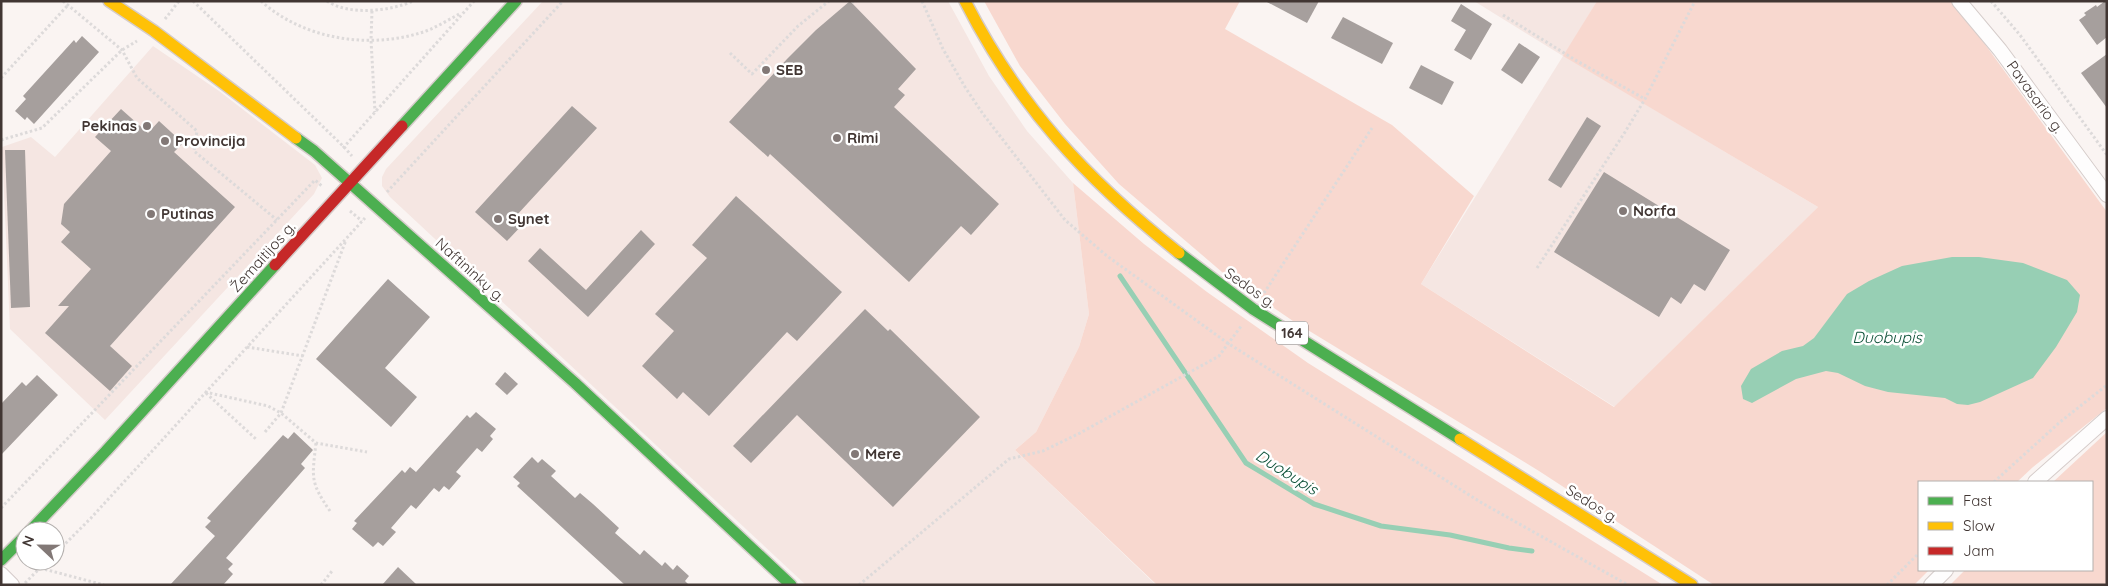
<svg xmlns="http://www.w3.org/2000/svg" width="2108" height="586" font-family="Quicksand,sans-serif">
	<rect width="100%" height="100%" fill="#faf4f2"/>
	<g fill="#f5e6e2">
		<polygon points="543,1 948,1 989,76 1027,131 1073,183 1089,314 1079,347 1036,432 1015,450 1156,585 806,585 390,197 382,186 382,177 386,169"/>
		<polygon points="1474,1 1597,1 1564,56 1818,207 1615,407 1421,284 1563,56"/>
		<polygon points="153,46 219,91 315,165 322,178 314,194 105,420 10,329 2,147 31,137 55,157"/>
	</g>
	<g fill="#f8d8cf">
		<polygon points="984,1 1240,1 1225,29 1392,125 1474,196 1421,284 1614,407 1818,207 1563,56 1597,1 1950,1 1979,36 2107,212 2107,408 2033,467 2017,482 1919,482 1919,570 1929,570 1914,585 1714,585 1539,471 1293,321 1222,272 1119,184 1065,124 1020,66"/>
		<polygon points="1073,183 1144,244 1207,292 1308,363 1663,585 1157,585 1015,450 1036,432 1079,347 1089,314"/>
		<polygon points="2107,432 2107,585 1950,585 1965,570 2092,570 2092,482 2053,482"/>
	</g>
	<polygon fill="#97cfb4" points="1952,257 1979,257 2023,263 2067,280 2080,295 2077,312 2056,347 2033,378 1980,402 1968,405 1957,404 1945,398 1888,392 1865,386 1838,373 1826,371 1796,379 1752,403 1743,399 1741,386 1751,369 1782,351 1803,346 1814,338 1847,294 1869,281 1902,266"/>
	<g fill="none" stroke-linecap="round" stroke-linejoin="round">
		<polyline stroke="#97cfb4" stroke-width="5" points="1120,276 1246,463 1314,504 1381,526 1450,535 1509,548 1532,551"/>
	</g>
	<g fill="#a69f9d">
		<polygon points="850,1 916,69 898,89 905,95 894,107 999,204 971,235 961,226 909,282 770,154 768,157 729,122 787,59 816,30"/>
		<polygon points="1265,1 1319,1 1307,23"/>
		<polygon points="2105,1 2107,1 2107,37 2097,45 2079,20 2086,15 2084,13 2096,5 2097,7"/>
		<polygon points="1461,4 1492,24 1471,60 1454,50 1466,30 1451,21"/>
		<polygon points="1343,17 1393,43 1382,64 1331,38"/>
		<polygon points="82,36 99,52 34,124 27,117 25,120 15,111 26,99 23,96 74,40 76,43"/>
		<polygon points="1519,43 1540,57 1522,84 1501,70"/>
		<polygon points="2107,54 2107,108 2081,73"/>
		<polygon points="1421,65 1454,82 1442,105 1409,88"/>
		<polygon points="572,106 597,128 516,216 524,223 507,241 475,212"/>
		<polygon points="121,109 148,133 159,121 183,143 174,152 235,207 110,346 132,366 110,391 45,333 69,306 58,306 91,269 61,242 70,232 61,224 64,204 111,151 95,137"/>
		<polygon points="1587,117 1601,126 1561,188 1548,180"/>
		<polygon points="5,150 25,150 30,307 11,308"/>
		<polygon points="1604,172 1730,250 1705,291 1694,284 1681,304 1671,297 1659,317 1554,252"/>
		<polygon points="736,196 842,292 797,341 787,332 709,416 683,392 677,399 642,366 674,331 655,314 707,258 692,245"/>
		<polygon points="641,230 655,244 588,317 528,261 540,248 586,290"/>
		<polygon points="388,279 430,317 385,368 417,397 391,427 316,359"/>
		<polygon points="865,309 888,331 890,329 980,417 893,507 797,415 751,463 733,446"/>
		<polygon points="505,372 518,384 507,395 495,384"/>
		<polygon points="37,375 58,395 1,455 1,404 22,382 26,386"/>
		<polygon points="476,412 496,429 490,436 493,439 482,452 477,448 456,472 461,476 449,490 444,486 439,492 434,488 416,509 411,505 391,528 396,532 383,546 378,542 373,547 352,529 357,523 354,521 402,470 405,473 410,467 416,472 467,415 470,418"/>
		<polygon points="294,432 313,450 301,464 305,468 226,558 233,564 228,569 233,574 223,585 170,585 215,536 205,527 211,521 207,518 283,435 288,439"/>
		<polygon points="532,457 538,463 542,459 556,471 551,476 575,498 580,493 593,504 619,528 615,533 640,555 644,550 662,566 665,562 673,570 677,565 689,576 685,581 689,585 625,585 517,486 520,483 513,477"/>
		<polygon points="398,567 417,585 382,585"/>
	</g>
	<g fill="none" stroke-linecap="round" stroke-linejoin="round">
		<g stroke="#d5ccca" stroke-width="16">
			<g id="street">
				<polyline points="1959,1 2000,50 2107,195"/>
				<polyline points="2035,482 2107,418"/>
				<polyline points="1,574 12,585"/>
				<polyline points="1931,585 1946,570"/>
			</g>
		</g>
		<g stroke="#d5ccca" stroke-width="14">
			<g id="fast">
				<polyline points="402,126 516,1"/>
				<polyline points="296,138 314,151 575,383 791,585"/>
				<polyline points="1179,253 1253,309 1460,439"/>
				<polyline points="30,531 106,451 275,265"/>
				<polyline points="1,560 25,536"/>
			</g>
		</g>
		<g stroke="#d5ccca" stroke-width="14">
			<g id="slow">
				<polyline points="109,1 154,31 296,138"/>
				<path d="M965,1C1019,107 1086,179 1179,253"/>
				<polyline points="1460,439 1692,585"/>
			</g>
		</g>
		<g stroke="#d5ccca" stroke-width="14">
			<polyline id="jam" points="275,265 402,126"/>
		</g>
		<g stroke="#dddada" stroke-width="3" stroke-dasharray="2.5 2.5" stroke-linecap="butt">
			<polyline points="63,1 122,50 137,78 197,131 194,151 277,220"/>
			<polyline points="193,1 344,147 352,156"/>
			<path d="M261,1C303,39 367,49 420,33C434,29 448,20 461,13"/>
			<path d="M327,1C349,16 391,11 413,1"/>
			<polyline points="852,1 855,3 856,1"/>
			<polyline points="922,1 943,49 965,87 983,114 1065,220 1107,256 1229,344 1482,503 1628,585"/>
			<polyline points="1991,1 2020,35 2107,155"/>
			<polyline points="372,11 371,40 375,112"/>
			<polyline points="1503,15 1577,61 1645,99"/>
			<polyline points="165,19 179,1"/>
			<polyline points="730,53 752,74 798,26 829,1"/>
			<polyline points="1,78 68,5"/>
			<polyline points="1,140 42,128 122,50 137,41"/>
			<polyline points="343,148 474,1"/>
			<polyline points="387,192 563,1"/>
			<polyline points="350,211 362,221"/>
			<polyline points="1537,268 1625,132 1645,99 1695,1"/>
			<polyline points="1264,293 1372,128"/>
			<polyline points="247,347 303,356"/>
			<polyline points="205,392 268,406 281,413 316,443 367,452"/>
			<polyline points="206,393 257,440"/>
			<polyline points="265,432 281,413 346,240"/>
			<path d="M316,443C312,478 310,482 330,511"/>
			<polyline points="1994,482 2060,422 2107,385"/>
			<polyline points="1,508 315,180 323,187"/>
			<polyline points="55,554 91,518 365,218"/>
			<polyline points="33,561 40,568 104,585"/>
			<polyline points="25,583 47,561"/>
			<polyline points="321,585 332,571"/>
			<polyline points="859,585 1009,459 1043,451 1080,433 1219,356 1242,325"/>
			<polyline points="1887,585 1919,553"/>
		</g>
		<use href="#street" stroke="#fefdfd" stroke-width="14"/>
		<use href="#fast" stroke="#4caf50" stroke-width="11"/>
		<use href="#slow" stroke="#ffc107" stroke-width="11"/>
		<use href="#jam" stroke="#c62828" stroke-width="11"/>
	</g>
	<g fill="#827876" stroke="#fff" stroke-width="2">
		<circle cx="766" cy="70" r="5"/>
		<circle cx="147" cy="126" r="5"/>
		<circle cx="837" cy="138" r="5"/>
		<circle cx="165" cy="141" r="5"/>
		<circle cx="1623" cy="211" r="5"/>
		<circle cx="151" cy="214" r="5"/>
		<circle cx="498" cy="219" r="5"/>
		<circle cx="855" cy="454" r="5"/>
	</g>
	<g text-anchor="middle" stroke-width="5" stroke-linejoin="round" paint-order="stroke">
		<rect fill="#fff" stroke="#7a7270" stroke-width="1" x="1276" y="321.5" width="32" height="23" rx="4"/>
		<g font-size="14" font-weight="bold" fill="#413633">
			<text x="1292" y="338">164</text>
		</g>
		<g font-size="15" font-weight="bold" fill="#413633" stroke="#fff" text-anchor="start">
			<text x="776" y="75">SEB</text>
			<text x="137" y="131" text-anchor="end">Pekinas</text>
			<text x="847" y="143">Rimi</text>
			<text x="175" y="146">Provincija</text>
			<text x="1633" y="216">Norfa</text>
			<text x="161" y="219">Putinas</text>
			<text x="508" y="224">Synet</text>
			<text x="865" y="459">Mere</text>
		</g>
		<g font-size="15" fill="#413633" stroke="#fff">
			<text transform="translate(2035 97) rotate(54)" y="5">Pavasario g.</text>
			<text transform="translate(263 257) rotate(-48)" y="5">Žemaitijos g.</text>
			<text transform="translate(470 270) rotate(42)" y="5">Naftininkų g.</text>
			<text transform="translate(1250 288) rotate(35)" y="5">Sedos g.</text>
			<text transform="translate(1592 504) rotate(32)" y="5">Sedos g.</text>
		</g>
		<g font-size="16" font-style="italic" fill="#0d5138" stroke="#fff">
			<text x="1887" y="343">Duobupis</text>
			<text transform="translate(1287 472) rotate(32)" y="6">Duobupis</text>
		</g>
	</g>
	<rect width="2108" height="586" fill="none" stroke="#413633" stroke-width="5"/>
	<rect x="1918" y="481" width="175" height="90" fill="#ffffff" stroke="#b3afad"/>
	<rect x="1928" y="497" width="25" height="8" fill="#4caf50" stroke="#b3afad"/>
	<text x="1963" y="506" font-size="15" fill="#413633">Fast</text>
	<rect x="1928" y="522" width="25" height="8" fill="#ffc107" stroke="#b3afad"/>
	<text x="1963" y="531" font-size="15" fill="#413633">Slow</text>
	<rect x="1928" y="547" width="25" height="8" fill="#c62828" stroke="#b3afad"/>
	<text x="1963" y="556" font-size="15" fill="#413633">Jam</text>
	<g transform="translate(40 546) rotate(292)"><circle r="24" fill="#ffffff" stroke="#b3afad"/>
	<path d="M0-4L9 19L0 12L-9 19Z" fill="#827876"/>
	<text y="-8" font-size="14" font-weight="bold" text-anchor="middle" fill="#413633">N</text>
	</g>
</svg>
